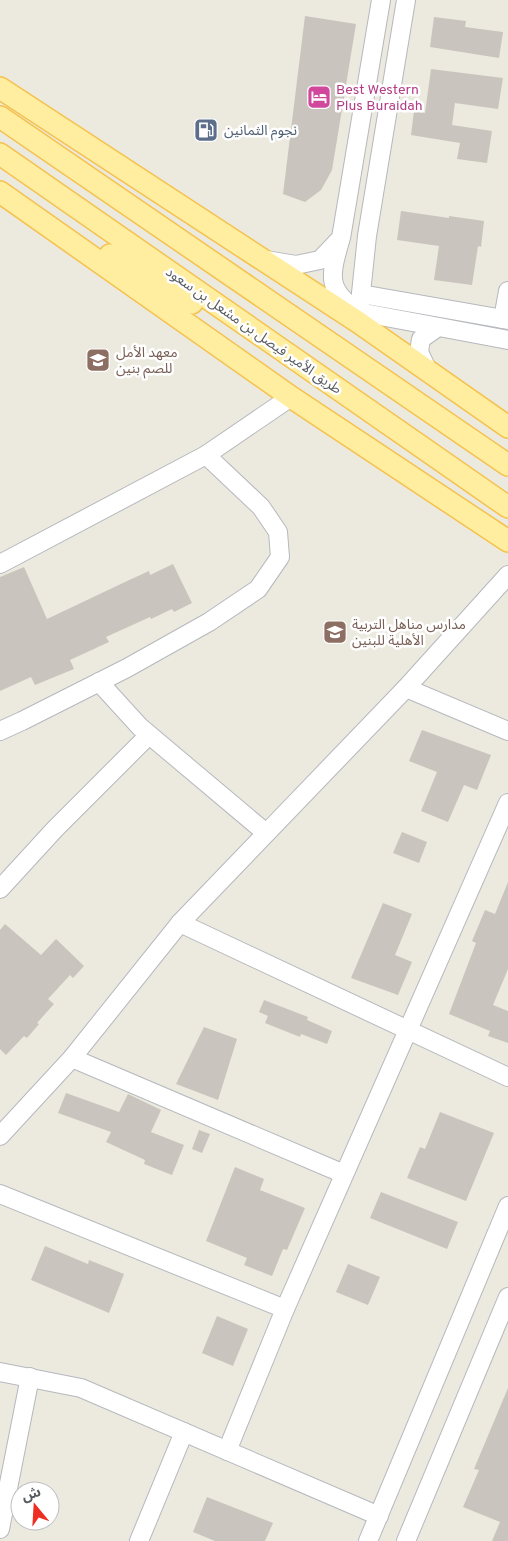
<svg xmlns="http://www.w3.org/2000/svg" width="508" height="1541" font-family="Overpass,'Noto Sans Arabic',sans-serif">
	<rect width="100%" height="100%" fill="#ece9df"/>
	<g fill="#c9c5be">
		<polygon points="305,16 356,24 332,170 321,190 305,202 283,194"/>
		<polygon points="434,17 466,21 465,27 503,32 499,58 430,47"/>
		<polygon points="431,69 503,78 498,109 455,103 452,125 492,131 487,163 457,159 460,143 411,135 414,111 425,113"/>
		<polygon points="401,211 449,218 449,216 484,221 481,247 478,246 472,285 434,280 439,246 397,240"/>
		<polygon points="173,564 192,603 174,612 172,609 151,619 150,617 106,637 109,642 70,660 74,669 35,685 31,677 0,691 0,577 24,567 47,619 125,582 149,571 150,575"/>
		<polygon points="422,730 491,755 477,790 464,785 448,822 421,811 437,772 409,761"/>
		<polygon points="402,832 427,842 419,863 393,853"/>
		<polygon points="508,882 508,969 493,1005 508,1011 508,1043 488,1036 490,1031 449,1014 476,943 472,941 485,910 495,914"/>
		<polygon points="383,903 412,914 395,955 412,962 398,995 351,978"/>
		<polygon points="5,924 41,955 56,939 84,966 73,978 70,975 48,999 54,1004 37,1023 39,1024 27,1038 24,1036 6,1055 0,1049 0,930"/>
		<polygon points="264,1000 308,1017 307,1020 332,1031 327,1044 301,1034 300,1037 265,1023 268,1016 259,1012"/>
		<polygon points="204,1027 237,1039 218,1100 176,1084"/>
		<polygon points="66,1093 119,1112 128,1094 161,1110 151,1132 184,1145 172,1175 144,1164 145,1160 106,1142 111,1132 58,1113"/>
		<polygon points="440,1112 494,1133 466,1201 407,1178 420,1147 425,1149"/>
		<polygon points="199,1130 210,1134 202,1153 192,1149"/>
		<polygon points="235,1167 264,1179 260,1190 305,1208 287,1250 283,1249 272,1276 244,1265 247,1258 206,1241"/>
		<polygon points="381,1192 458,1222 447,1249 370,1218"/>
		<polygon points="45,1246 88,1264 89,1260 124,1274 109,1313 31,1280"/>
		<polygon points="348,1264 380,1277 368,1305 336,1292"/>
		<polygon points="217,1316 248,1329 233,1366 202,1353"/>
		<polygon points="508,1388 508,1541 492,1541 500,1522 463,1507 479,1470 474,1469"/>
		<polygon points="207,1497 273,1523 265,1541 215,1541 193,1532"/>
	</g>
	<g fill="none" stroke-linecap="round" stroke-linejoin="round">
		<g stroke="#b5b8bd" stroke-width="20">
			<g id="minor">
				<path d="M340,241C330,276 326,290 359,312L508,340"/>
				<polyline points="266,260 296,265 320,260 341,238 381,0"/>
				<polyline points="361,294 508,320"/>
				<polyline points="503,319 508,291"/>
				<polyline points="358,322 367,236 406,0"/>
				<polyline points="427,369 419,352 421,339 438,327"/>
				<polyline points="0,564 206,455 291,397"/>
				<polyline points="99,682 140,727 266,833"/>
				<polyline points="406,688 508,731"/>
				<polyline points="0,731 22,721 127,668 209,622 258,589 280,557 278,532 261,507 206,455"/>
				<polyline points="0,889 55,829 149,735"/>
				<polyline points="180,923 508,1077"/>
				<polyline points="72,1058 344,1174"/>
				<polyline points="0,1136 72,1058 180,923 406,688 508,575"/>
				<polyline points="0,1194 285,1309"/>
				<polyline points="0,1372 81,1388 379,1516"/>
				<polyline points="227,1451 285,1309 508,803"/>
				<polyline points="0,1529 30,1377"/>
				<polyline points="139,1541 184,1432"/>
				<polyline points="368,1541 508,1206"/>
				<polyline points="406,1541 508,1297"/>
			</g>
		</g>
		<g stroke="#f5c24e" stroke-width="24">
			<g id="major">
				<polyline points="0,88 358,322 508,427"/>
				<polyline points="0,117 508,465"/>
				<polyline points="0,154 508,507"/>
				<polyline points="0,192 291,397 508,541"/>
				<polyline points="110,255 192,303"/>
			</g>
		</g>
		<use href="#minor" stroke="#fff" stroke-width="18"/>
		<use href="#major" stroke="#ffeda0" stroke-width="21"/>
	</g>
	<defs>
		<g id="hotel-square" transform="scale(1.25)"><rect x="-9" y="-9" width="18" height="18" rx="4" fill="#d1479c" stroke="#fff"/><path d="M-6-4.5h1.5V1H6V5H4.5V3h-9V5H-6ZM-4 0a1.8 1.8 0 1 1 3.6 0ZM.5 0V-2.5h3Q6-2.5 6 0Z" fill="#fff"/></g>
		<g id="fuel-square" transform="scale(1.25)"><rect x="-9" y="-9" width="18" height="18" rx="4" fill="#5c6f8a" stroke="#fff"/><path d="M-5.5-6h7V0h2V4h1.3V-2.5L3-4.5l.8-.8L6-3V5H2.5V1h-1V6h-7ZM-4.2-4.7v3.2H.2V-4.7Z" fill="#fff"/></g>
		<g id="school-square" transform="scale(1.25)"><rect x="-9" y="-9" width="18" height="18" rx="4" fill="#8d6e63" stroke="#fff"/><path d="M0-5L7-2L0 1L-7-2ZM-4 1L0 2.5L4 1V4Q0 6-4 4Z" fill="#fff"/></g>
	</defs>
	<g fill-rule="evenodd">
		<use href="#hotel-square" x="319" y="97"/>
		<use href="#fuel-square" x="206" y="130"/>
		<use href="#school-square" x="98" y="360"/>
		<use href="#school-square" x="335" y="632"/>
	</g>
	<g text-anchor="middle" stroke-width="5" stroke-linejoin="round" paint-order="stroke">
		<g font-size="14" fill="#b23c85" stroke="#fff" text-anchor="start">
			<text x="336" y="94">Best Western<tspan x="336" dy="16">Plus Buraidah</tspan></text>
		</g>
		<g font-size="14" fill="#4e5e75" stroke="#fff" text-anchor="start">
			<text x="224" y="135">نجوم الثمانين</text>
		</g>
		<g font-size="14" fill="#585c61" stroke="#fff">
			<text transform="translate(254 330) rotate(35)" y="5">طريق الأمير فيصل بن مشعل بن سعود</text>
		</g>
		<g font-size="14" fill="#785e54" stroke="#fff" text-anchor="start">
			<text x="116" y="357">معهد الأمل<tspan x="116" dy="16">للصم بنين</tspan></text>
			<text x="352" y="629">مدارس مناهل التربية<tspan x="352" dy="16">الأهلية للبنين</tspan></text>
		</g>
	</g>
	<g transform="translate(35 1506) rotate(342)"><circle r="24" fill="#ffffff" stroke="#bcbec0"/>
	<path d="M0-4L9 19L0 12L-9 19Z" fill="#ee2d23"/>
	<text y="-8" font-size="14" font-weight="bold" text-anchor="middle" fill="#585c61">ش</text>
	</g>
</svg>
